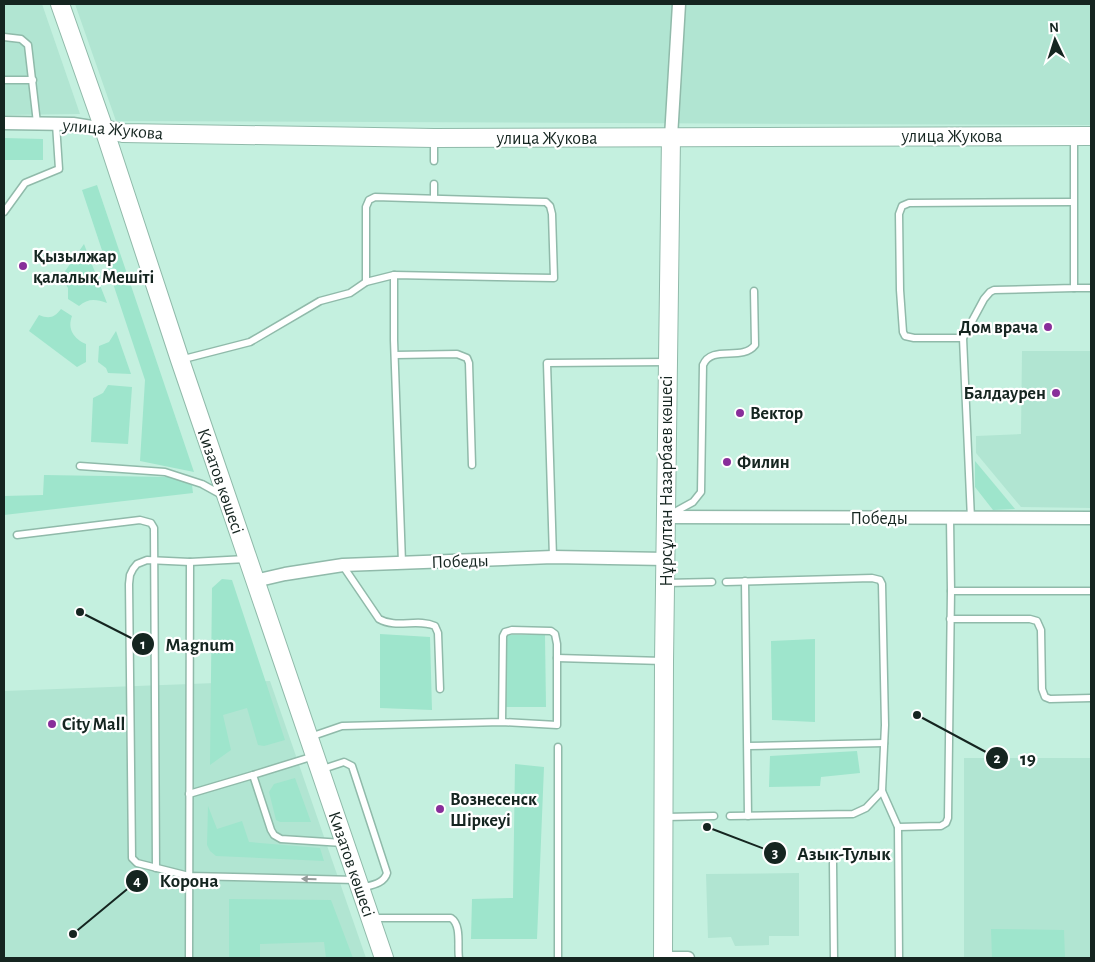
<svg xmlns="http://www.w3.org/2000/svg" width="1095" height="962" font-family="'Alegreya Sans',sans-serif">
	<rect width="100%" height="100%" fill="#c4f0df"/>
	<g fill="#b1e5d2">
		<polygon points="4,4 42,4 80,114 4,115"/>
		<polygon points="75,4 1091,4 1091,125 116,121"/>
		<polygon points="1022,351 1091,351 1091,508 1021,507 976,453 976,436 1021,434"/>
		<polygon points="270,681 366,958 4,958 4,691"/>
		<rect x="964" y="758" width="127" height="200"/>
		<polygon points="799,873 799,936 769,936 769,945 735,946 731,937 708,938 706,874"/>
	</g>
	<g fill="#9ee5cc">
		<polygon points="4,138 43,139 43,160 4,160"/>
		<polygon points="97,185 194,472 140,461 145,380 82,190"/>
		<path d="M84,244L107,303C96,299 88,298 79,306L68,299V288L61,277Z"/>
		<path d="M61,309L72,316C67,329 74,339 86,344V362L77,367L29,331L39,315C49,319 54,318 61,309Z"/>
		<polygon points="116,331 131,374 108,373 106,368 98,362 99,346 109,342"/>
		<polygon points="108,385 132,387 128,444 91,442 93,398 103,393"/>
		<polygon points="975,461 1015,509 993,510 975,487"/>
		<polygon points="44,475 169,477 192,485 193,493 4,515 4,496 43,495"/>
		<polygon points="222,579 232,580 285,740 264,746 258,745 247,708 223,715 231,750 210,765 212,588"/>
		<polygon points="380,634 430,637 432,710 380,708"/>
		<polygon points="507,635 545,635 546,707 506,707"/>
		<polygon points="815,639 815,722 772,720 771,641"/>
		<polygon points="857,751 860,773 821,777 820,786 769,787 770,756"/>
		<polygon points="515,764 544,767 537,939 471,939 472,899 513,898"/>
		<polygon points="295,778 311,822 280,822 276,820 269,792 274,784"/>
		<polygon points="208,806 217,829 242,821 249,842 320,848 324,861 216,856 210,851 207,845"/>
		<polygon points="229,899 331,900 353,958 326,958 324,942 260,944 260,958 229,958"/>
		<polygon points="991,929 1064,930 1065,958 992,958"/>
	</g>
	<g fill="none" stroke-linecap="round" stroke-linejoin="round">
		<g stroke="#90baaa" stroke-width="9">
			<g id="lane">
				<polyline points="4,37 21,39 28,45 37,123"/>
				<polyline points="4,80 33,80"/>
				<polyline points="434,161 434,140"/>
				<polyline points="434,184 434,197"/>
				<polygon points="375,197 546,202 550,206 552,214 554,278 394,275 366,282 366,207 369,200"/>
				<polyline points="4,212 25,183 59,169 56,124"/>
				<polyline points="394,275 394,340 402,563"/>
				<polyline points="1074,288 1091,288"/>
				<polyline points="963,338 914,338 905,336 903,332 900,290 899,214 902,206 909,203 1073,202"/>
				<polyline points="395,355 457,354 467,358 469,363 472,465"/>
				<polyline points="180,360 250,342 320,301 350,293 366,282"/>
				<polyline points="80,466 165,472 202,484 222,495"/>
				<path d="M671,514L693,502L701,492L703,365C712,344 742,362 755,345L754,291"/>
				<polyline points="950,518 951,591 1091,591"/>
				<polyline points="971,519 963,338 984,299 990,292 994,290 1074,288 1074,138"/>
				<polyline points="17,535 140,520 151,523 154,528 156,868"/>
				<polyline points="553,557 547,363 667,362"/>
				<polyline points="246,559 190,562 147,560 137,564 133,569 130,575 129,584 132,858 137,863 189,876 356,880"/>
				<path d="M343,566L379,619C396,629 418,618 435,626L438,633L440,689"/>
				<polyline points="745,581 748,816"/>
				<polyline points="726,582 872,578 880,580 882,584 885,725 882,791 898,827 899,958"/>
				<polyline points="666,583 712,582"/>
				<polyline points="950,619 1030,619 1037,621 1041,630 1042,689 1045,697 1050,699 1091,698"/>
				<polyline points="557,658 663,661"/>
				<polyline points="310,737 342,726 502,722 557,725 557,644 555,634 551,631 512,630 505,632 503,636 502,722"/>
				<polyline points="748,746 884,743"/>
				<polyline points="558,747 558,958"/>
				<polyline points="314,756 253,775 271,830 274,835 281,839 343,843"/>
				<path d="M320,770L344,762L352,766L387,873C384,884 371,885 361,888"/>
				<polyline points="189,794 253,775"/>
				<polyline points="730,816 853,814 866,808 882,791"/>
				<polyline points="665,817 714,816"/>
				<polyline points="898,827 941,826 946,823 948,818 951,591"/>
				<polyline points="833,863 834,958"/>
				<path d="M372,918H451C462,925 457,947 459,958"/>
				<polyline points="189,958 190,562"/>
			</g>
		</g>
		<g stroke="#90baaa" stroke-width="15">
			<g id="street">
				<polyline points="4,123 73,124 104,129"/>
				<polyline points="671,137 679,4"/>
				<polyline points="666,517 1091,518"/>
				<polyline points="255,581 285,574 343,565 553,557 666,559"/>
				<polyline points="663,958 688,958"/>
			</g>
		</g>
		<g stroke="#90baaa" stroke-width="20">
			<g id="secondary">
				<polyline points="60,4 104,129 180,360 384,958"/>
				<polyline points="104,129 123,133 434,138 1091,136"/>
				<polyline points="663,958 664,661 671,137"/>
			</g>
		</g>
		<use href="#lane" stroke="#fff" stroke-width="6"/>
		<use href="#street" stroke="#fff" stroke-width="12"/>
		<use href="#secondary" stroke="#fff" stroke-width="18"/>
	</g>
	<defs><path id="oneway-solid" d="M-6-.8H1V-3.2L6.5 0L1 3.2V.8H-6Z" transform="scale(1.25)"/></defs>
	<use fill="#969d9b" href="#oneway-solid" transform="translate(309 879) rotate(-178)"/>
	<g fill="#882e9a" stroke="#fff" stroke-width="2">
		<circle cx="23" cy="266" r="5"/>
		<circle cx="1048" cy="327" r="5"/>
		<circle cx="1056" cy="393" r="5"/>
		<circle cx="740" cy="413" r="5"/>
		<circle cx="727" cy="462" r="5"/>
		<circle cx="52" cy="724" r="5"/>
		<circle cx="440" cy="809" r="5"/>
	</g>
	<g text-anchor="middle" stroke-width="4.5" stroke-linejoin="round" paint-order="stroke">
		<g font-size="18" fill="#152520" stroke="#fff">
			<text transform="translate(113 129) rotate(5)" y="6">улица Жукова</text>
			<text x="952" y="142">улица Жукова</text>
			<text x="547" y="144">улица Жукова</text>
			<text transform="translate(221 481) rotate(71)" y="6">Кизатов көшесі</text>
			<text transform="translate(666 481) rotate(-90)" y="6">Нұрсұлтан Назарбаев көшесі</text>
			<text x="879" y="524">Победы</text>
			<text transform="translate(460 561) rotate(-2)" y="6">Победы</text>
			<text transform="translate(352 864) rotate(71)" y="6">Кизатов көшесі</text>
		</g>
		<g font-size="18" font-weight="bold" fill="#152520" stroke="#fff" text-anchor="start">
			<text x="33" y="262">Қызылжар<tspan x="33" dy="21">қалалық Мешіті</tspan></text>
			<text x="1038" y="333" text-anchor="end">Дом врача</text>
			<text x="1046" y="399" text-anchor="end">Балдаурен</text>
			<text x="750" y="419">Вектор</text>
			<text x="737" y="468">Филин</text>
			<text x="62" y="730">City Mall</text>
			<text x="450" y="805">Вознесенск<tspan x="450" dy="21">Шіркеуі</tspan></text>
		</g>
	</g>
	<path fill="none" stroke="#152520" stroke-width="2" d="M80 612L143 644M917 715L997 758M707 827L775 853M73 934L137 881"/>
	<g fill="#152520" stroke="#fff" stroke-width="2">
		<circle cx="80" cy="612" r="5"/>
		<circle cx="917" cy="715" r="5"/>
		<circle cx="707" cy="827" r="5"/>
		<circle cx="73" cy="934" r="5"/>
		<circle cx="143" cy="644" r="12"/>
		<circle cx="997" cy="758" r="12"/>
		<circle cx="775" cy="853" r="12"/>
		<circle cx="137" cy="881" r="12"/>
	</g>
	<g font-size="15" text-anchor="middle" font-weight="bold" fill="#fff">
		<text x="143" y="649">1</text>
		<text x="997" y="763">2</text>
		<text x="775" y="858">3</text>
		<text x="137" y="886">4</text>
	</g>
	<g font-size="19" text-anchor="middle" font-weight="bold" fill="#152520" stroke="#fff" stroke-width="4.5" stroke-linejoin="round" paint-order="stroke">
		<text x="200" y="651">Magnum</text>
		<text x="1028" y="765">19</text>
		<text x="844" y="860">Азык-Тулык</text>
		<text x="189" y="887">Корона</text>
	</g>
	<rect width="1095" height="962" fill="none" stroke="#152520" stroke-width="10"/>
	<g transform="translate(1055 40) rotate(356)" stroke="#ffffff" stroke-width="4" paint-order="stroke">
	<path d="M0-4L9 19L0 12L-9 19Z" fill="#152520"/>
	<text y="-8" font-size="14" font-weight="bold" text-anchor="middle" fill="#152520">N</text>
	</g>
</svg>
